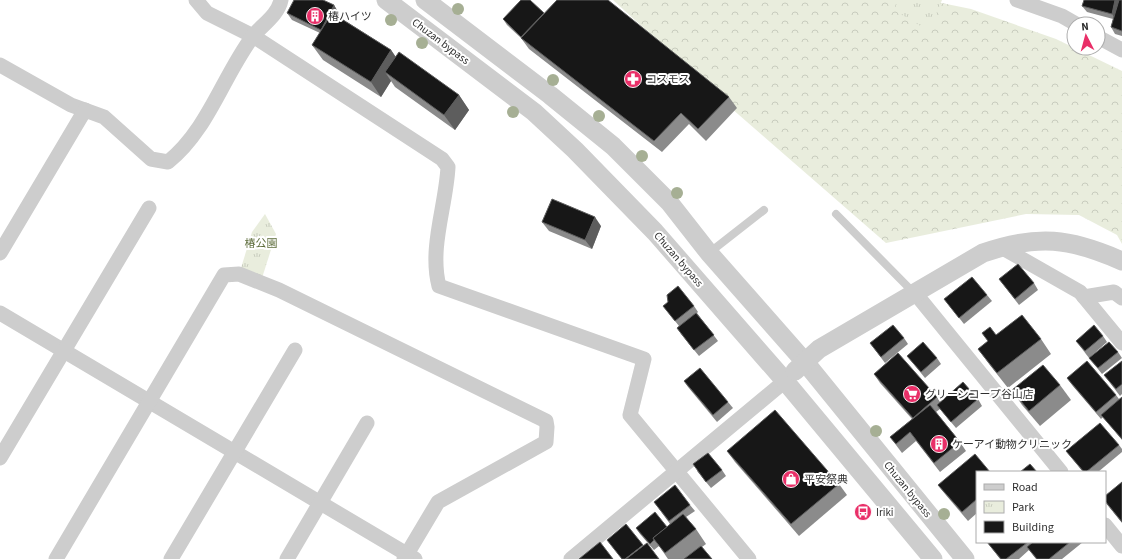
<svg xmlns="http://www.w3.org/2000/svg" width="1122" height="559" font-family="'Source Sans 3','Noto Sans JP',sans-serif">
	<defs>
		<pattern id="forest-crowns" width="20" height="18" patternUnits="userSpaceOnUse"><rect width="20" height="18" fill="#e9eddd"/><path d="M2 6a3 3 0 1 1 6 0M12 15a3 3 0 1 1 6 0" fill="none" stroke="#c8ccbe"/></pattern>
		<pattern id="park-tufts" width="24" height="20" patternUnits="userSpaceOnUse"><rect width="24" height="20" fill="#e9eddd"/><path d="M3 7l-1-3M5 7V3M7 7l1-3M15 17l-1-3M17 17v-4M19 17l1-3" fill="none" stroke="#c8ccbe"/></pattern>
	</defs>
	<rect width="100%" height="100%" fill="#fff"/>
	<polygon fill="url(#forest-crowns)" points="613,0 927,0 971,9 1056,39 1122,71 1122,244 1117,235 1079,215 1026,214 886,243 731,108"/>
	<g fill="url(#park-tufts)">
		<polygon points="897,0 942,0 929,31 894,10"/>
		<polygon points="265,214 276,234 262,278 241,268 252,232"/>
	</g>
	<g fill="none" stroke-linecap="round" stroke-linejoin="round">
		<g stroke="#cdcdcd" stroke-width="8">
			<polyline points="836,214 914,293"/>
			<polyline points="709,253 764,210"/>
		</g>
		<g stroke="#cdcdcd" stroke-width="15">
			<path d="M196,0L207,13L253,36L442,159L448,167C446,206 429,248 439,286L644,359L630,415L749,559"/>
			<polyline points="1017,0 1062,16 1076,24"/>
			<polyline points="1098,37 1122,50"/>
			<path d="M0,65L71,105L104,117L151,159L168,162C208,130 223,76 253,36C262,25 278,15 281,0"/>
			<polyline points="1001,247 1080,292 1122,343"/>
			<polyline points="0,253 85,110"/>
			<polyline points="915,293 1061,472"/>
			<polyline points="1084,297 1114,292 1122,298"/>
			<polyline points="0,313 415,559"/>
			<polyline points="0,458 149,208"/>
			<polyline points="1105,525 1122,546"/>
			<polyline points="56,559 224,275 239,274 279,290 546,421 547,427 546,442 438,502 404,559"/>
			<polyline points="171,559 295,350"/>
			<polyline points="287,559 367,423"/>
			<polyline points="571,559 785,381"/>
		</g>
		<g stroke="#cdcdcd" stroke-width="19">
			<polyline points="386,0 534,112 575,150 655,232 785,381 933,559"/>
			<polyline points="425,0 550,95 613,146 669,202 709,253 805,362 965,559"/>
			<path d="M795,371L819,349L983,253C1038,234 1070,238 1122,261"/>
		</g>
	</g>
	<g fill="#a6af94">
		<circle cx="458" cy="9" r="6"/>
		<circle cx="391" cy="20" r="6"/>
		<circle cx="422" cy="43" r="6"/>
		<circle cx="553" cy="80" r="6"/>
		<circle cx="513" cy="112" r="6"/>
		<circle cx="599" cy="116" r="6"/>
		<circle cx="642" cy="156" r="6"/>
		<circle cx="677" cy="193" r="6"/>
		<circle cx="876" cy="431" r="6"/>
		<circle cx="944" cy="514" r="6"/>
	</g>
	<g fill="#8b8b8b">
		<polygon points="1122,0 1122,36 1115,34 1111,27 1113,19 1087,12 1082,6"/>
		<polygon points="334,5 338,12 336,15 391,50 396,57 459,95 469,110 455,130 395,87 391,81 381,97 323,60 312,45 320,33 292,20 287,13"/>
		<polygon points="544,13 729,97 737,108 706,141 689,124 662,152 529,49 521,38 507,25 503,19"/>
		<polygon points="542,222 601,226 592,249 549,231"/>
		<polygon points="999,279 1034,283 1038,290 1019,305"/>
		<polygon points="987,295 992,301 964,324 944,299"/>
		<polygon points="663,306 694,306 698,312 697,313 718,341 699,356 681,334 677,328 679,326"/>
		<polygon points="982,333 996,335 1041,339 1051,354 1008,388 989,364 978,349 988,341"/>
		<polygon points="1103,336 1107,342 1089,358 1076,341"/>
		<polygon points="904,338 908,344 885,363 870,343"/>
		<polygon points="1118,352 1122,358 1102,374 1089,358"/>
		<polygon points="907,356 937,358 941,364 925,378 912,362"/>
		<polygon points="1122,361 1122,394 1120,396 1104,375"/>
		<polygon points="874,374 937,397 940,402 978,399 982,406 956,428 940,409 936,412 960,442 966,451 940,472 916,441 902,453 890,437 912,419 880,383"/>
		<polygon points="1067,378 1116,395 1119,399 1122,397 1122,440 1103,417 1101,419 1072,385"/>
		<polygon points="684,381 728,402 733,408 717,422 688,387"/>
		<polygon points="1060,385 1071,400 1040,426 1022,405 1012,390"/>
		<polygon points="1119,445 1122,449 1122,452 1098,472 1083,472 1066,451"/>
		<polygon points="727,451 839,484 847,495 799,536 735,462"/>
		<polygon points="722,470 726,476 711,488 697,471"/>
		<polygon points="977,472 977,513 968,521 945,494 938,485"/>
		<polygon points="1122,482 1122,523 1105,502 1105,496"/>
		<polygon points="654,502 690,505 695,511 686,517 696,529 706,544 702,547 712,559 668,559 659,546 654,550 640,534 636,528 667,527 670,524"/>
		<polygon points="987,542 1083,542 1062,559 1036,559 1029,550 1019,559 1000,559"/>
	</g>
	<g fill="#5d5d5d">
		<polygon points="1115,0 1121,0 1116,20 1112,14"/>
		<polygon points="334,5 338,12 326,36 321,30"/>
		<polygon points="391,50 401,65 385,72 391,81 381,97 371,82"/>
		<polygon points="459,95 469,110 455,130 444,115"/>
		<polygon points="595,217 601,226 592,249 585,240"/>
	</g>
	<g fill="#171717" stroke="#5d5d5d">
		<polygon points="294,0 323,0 334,5 321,30 287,13"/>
		<polygon points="521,0 530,0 544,13 521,37 503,19"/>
		<polygon points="557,0 608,0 729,97 698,129 681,113 654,141 521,38"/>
		<polygon points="1084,0 1115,0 1112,14 1082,6"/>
		<polygon points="1119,0 1122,0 1122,31 1111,27"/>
		<polygon points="332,13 391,50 371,82 312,45"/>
		<polygon points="399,52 459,95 444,115 385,72"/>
		<polygon points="552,199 595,217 585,240 542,222"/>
		<polygon points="1018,264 1034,283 1015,299 999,279"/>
		<polygon points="972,277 987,295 959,318 944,299"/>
		<polygon points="678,286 694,306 675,321 663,306 668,302 667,295"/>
		<polygon points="696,313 714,335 694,350 677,328"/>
		<polygon points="1022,315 1041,339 997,373 978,349 988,341 982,333 990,327 996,335"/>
		<polygon points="893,325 904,338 881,357 870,343"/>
		<polygon points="1094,325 1103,336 1085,351 1076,341"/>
		<polygon points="923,342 937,358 921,372 907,356"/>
		<polygon points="1109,342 1118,352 1098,368 1089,358"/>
		<polygon points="898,353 937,397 913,418 874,374"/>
		<polygon points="1087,361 1116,395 1096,412 1067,378"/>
		<polygon points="1122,361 1122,384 1116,389 1104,375"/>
		<polygon points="1043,365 1060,385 1029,411 1012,390"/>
		<polygon points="700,368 728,402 713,415 684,381"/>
		<polygon points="963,382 978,399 951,422 937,405"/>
		<polygon points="1122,397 1122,439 1101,415"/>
		<polygon points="930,405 960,442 934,463 910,432 896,444 890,437"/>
		<polygon points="775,410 839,484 791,524 727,451"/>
		<polygon points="1100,423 1119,445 1086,472 1084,472 1066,451"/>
		<polygon points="708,453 722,470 706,482 693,464"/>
		<polygon points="975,454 990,472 977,472 977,499 962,512 938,485"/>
		<polygon points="1030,464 1037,472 1020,472"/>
		<polygon points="1122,482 1122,522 1105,501 1105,496"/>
		<polygon points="675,485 690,505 669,521 654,502"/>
		<polygon points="655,512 667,527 653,538 654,540 650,544 636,528"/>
		<polygon points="683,514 696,529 665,553 653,538"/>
		<polygon points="626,524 643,545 625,559 622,559 607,540"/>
		<polygon points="600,542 613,559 579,559"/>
		<polygon points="987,542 1028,542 1006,559 1001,559"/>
		<polygon points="1033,542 1070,542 1049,559 1037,559 1027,547"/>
		<polygon points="647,543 659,559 626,559"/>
		<polygon points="701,546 712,559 684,559"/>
	</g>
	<defs>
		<g id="building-disc" transform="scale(0.9)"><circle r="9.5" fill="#e92f68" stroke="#fff"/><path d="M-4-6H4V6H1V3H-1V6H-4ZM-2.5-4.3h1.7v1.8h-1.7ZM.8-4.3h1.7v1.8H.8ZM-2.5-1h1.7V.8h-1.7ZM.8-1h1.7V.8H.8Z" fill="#fff"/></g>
		<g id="pharmacy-disc" transform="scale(0.9)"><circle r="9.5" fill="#e92f68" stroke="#fff"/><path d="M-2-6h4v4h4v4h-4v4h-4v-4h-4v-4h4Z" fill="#fff"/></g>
		<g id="supermarket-disc" transform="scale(0.9)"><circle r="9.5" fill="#e92f68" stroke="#fff"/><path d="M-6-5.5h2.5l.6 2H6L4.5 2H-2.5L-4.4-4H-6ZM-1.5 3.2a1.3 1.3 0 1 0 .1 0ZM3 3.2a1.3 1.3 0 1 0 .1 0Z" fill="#fff"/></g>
		<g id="shop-disc" transform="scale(0.9)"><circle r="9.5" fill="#e92f68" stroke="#fff"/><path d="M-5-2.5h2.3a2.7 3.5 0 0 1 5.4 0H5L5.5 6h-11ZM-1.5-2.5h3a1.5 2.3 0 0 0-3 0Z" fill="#fff"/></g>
		<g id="bus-disc" transform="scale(0.9)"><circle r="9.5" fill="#e92f68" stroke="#fff"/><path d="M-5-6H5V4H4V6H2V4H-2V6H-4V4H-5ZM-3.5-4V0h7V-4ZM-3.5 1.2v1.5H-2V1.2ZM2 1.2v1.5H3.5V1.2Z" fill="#fff"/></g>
	</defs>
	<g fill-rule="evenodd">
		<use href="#building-disc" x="315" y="16"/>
		<use href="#pharmacy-disc" x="633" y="79"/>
		<use href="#supermarket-disc" x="912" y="394"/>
		<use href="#building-disc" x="939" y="444"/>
		<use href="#shop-disc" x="791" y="479"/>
		<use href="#bus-disc" x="863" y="512"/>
	</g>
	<g text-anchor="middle" stroke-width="4" stroke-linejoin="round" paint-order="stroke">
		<g font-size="11" fill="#303030" stroke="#fff" text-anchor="start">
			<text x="328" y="20">椿ハイツ</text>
			<text x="646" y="83">コスモス</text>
			<text x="925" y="398">グリーンコープ谷山店</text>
			<text x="952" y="448">ケーアイ動物クリニック</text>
			<text x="804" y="483">平安祭典</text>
			<text x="876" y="516">Iriki</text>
		</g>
		<g font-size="11" fill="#303030" stroke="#fff">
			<text transform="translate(441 41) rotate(37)" y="4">Chuzan bypass</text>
			<text transform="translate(679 259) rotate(49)" y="4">Chuzan bypass</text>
			<text transform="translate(908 489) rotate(51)" y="4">Chuzan bypass</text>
		</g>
		<g font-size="11" fill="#5e6d3c" stroke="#fff">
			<text x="261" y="247">椿公園</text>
		</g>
	</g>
	<rect x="976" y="471" width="130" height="72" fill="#ffffff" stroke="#acacac"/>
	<rect x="984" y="484" width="20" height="6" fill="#cdcdcd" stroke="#acacac"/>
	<text x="1012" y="491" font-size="12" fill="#303030">Road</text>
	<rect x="984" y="501" width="20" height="12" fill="url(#park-tufts)" stroke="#acacac"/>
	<text x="1012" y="511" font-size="12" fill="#303030">Park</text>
	<rect x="984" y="521" width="20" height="12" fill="#171717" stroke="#acacac"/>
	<text x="1012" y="531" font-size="12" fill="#303030">Building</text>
	<g transform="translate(1086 36) rotate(354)"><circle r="19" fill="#ffffff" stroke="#acacac"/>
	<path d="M0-3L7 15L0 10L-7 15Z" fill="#e92f68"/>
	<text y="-6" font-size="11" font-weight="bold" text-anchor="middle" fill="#303030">N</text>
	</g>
</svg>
